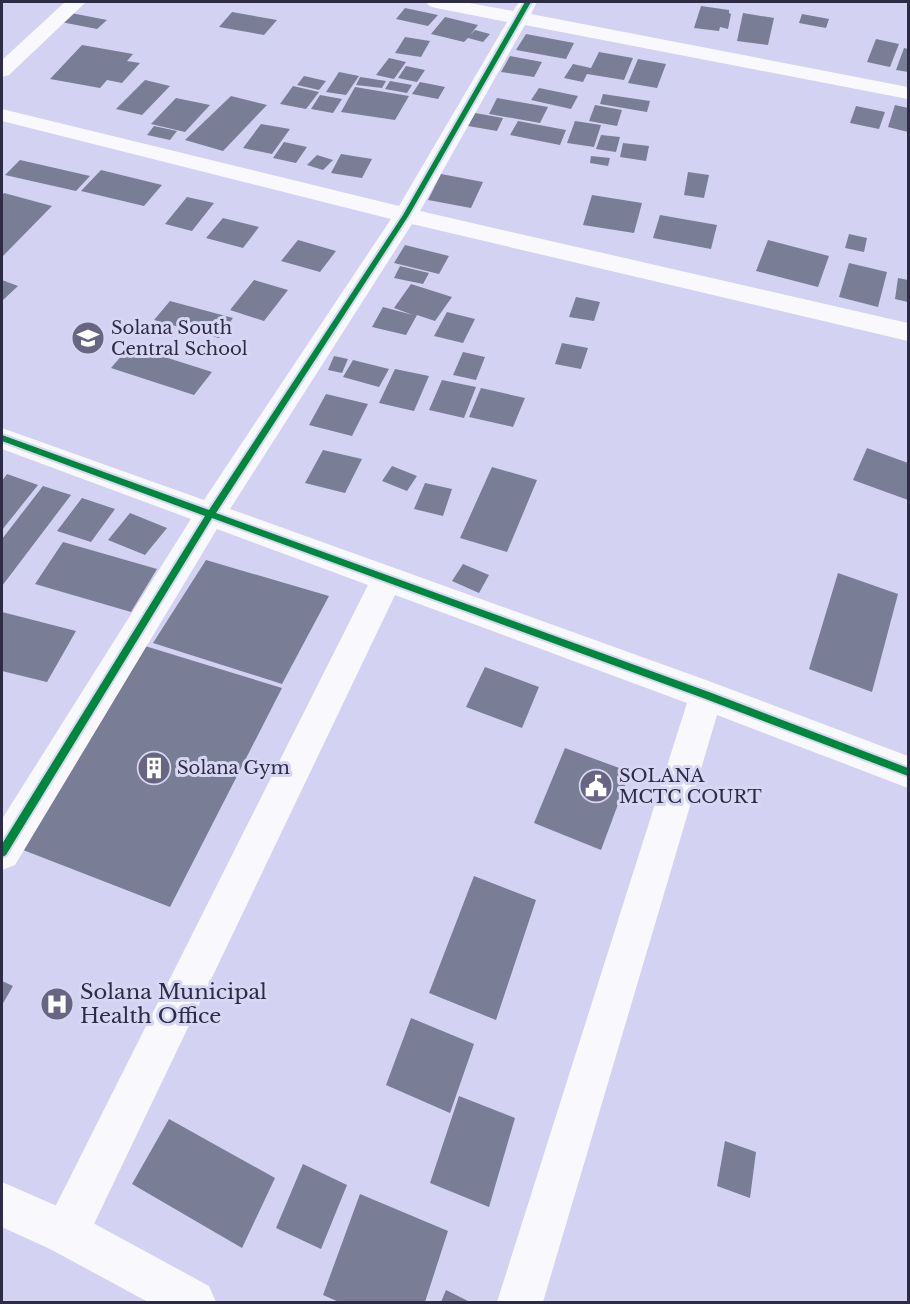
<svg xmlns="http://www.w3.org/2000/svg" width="910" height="1304" font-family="'Libre Baskerville',serif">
	<rect width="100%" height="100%" fill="#d4d2f2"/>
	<g fill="#7a7d96">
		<polygon points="701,6 729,10 729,13 731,14 728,29 720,27 719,31 694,28"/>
		<polygon points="405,8 438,15 428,26 396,19"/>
		<polygon points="232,12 277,20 264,35 219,27"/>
		<polygon points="71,13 107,20 97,29 61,22"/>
		<polygon points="743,13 774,18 768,45 737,41"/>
		<polygon points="802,14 829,19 826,28 799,23"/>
		<polygon points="445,17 478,25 470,35 475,30 490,34 483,42 468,38 464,42 431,34"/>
		<polygon points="526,34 574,43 566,59 516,50"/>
		<polygon points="405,37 430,41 421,57 395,53"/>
		<polygon points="876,39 899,44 890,67 867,62"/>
		<polygon points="82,45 133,54 127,61 140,63 122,83 107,80 100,88 50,79"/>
		<polygon points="904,48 908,49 908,72 896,70"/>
		<polygon points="599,52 633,58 624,80 587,74 583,82 564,78 573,64 591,68"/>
		<polygon points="510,56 542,62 534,77 501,72"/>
		<polygon points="389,58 406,62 394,79 376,75"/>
		<polygon points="638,59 666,64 657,88 628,83"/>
		<polygon points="406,66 425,70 417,82 398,78"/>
		<polygon points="339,72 359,76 346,95 326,92"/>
		<polygon points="304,76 326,81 319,90 297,85"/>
		<polygon points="360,77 386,81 382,88 356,85"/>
		<polygon points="145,80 170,86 142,115 116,109"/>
		<polygon points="390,81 412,85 407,93 385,89"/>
		<polygon points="420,82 445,87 438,99 412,94"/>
		<polygon points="293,86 319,92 306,109 280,104"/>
		<polygon points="355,87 409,96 395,120 341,112"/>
		<polygon points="539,88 578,96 571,109 531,100"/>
		<polygon points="603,94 650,101 647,112 600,104"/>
		<polygon points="320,95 342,99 333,113 311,109"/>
		<polygon points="231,96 267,105 223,151 185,140"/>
		<polygon points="176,98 210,105 185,132 151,124"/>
		<polygon points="497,98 548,107 540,123 489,114"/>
		<polygon points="595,105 622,110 617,126 589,121"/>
		<polygon points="895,105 908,108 908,132 888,127"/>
		<polygon points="856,106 885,112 879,129 850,123"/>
		<polygon points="475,113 503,118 497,131 468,126"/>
		<polygon points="518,121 566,130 560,145 510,135"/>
		<polygon points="575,121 601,125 594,147 567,143"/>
		<polygon points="261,124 290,129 272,154 243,148"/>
		<polygon points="154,126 177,131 170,140 147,135"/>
		<polygon points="601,135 620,137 616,152 596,149"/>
		<polygon points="284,142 307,147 296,163 273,158"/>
		<polygon points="623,143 649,146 646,161 620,157"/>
		<polygon points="341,154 372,159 362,178 331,173"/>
		<polygon points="317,155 333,160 323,170 307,165"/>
		<polygon points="591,156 610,158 608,166 590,163"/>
		<polygon points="20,160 90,176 76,191 5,175"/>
		<polygon points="101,170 162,185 144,206 81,191"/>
		<polygon points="688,172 709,175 704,198 684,195"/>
		<polygon points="441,174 483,182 471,208 428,200"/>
		<polygon points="4,193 52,206 2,257 2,195"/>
		<polygon points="592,195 642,203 634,233 583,225"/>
		<polygon points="187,197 214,203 192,231 165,224"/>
		<polygon points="660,215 717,225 711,249 653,238"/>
		<polygon points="223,218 259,227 243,248 206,238"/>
		<polygon points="849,234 867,238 864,252 845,248"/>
		<polygon points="298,240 336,251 320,272 281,261"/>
		<polygon points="768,240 829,256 818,287 756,271"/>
		<polygon points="405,245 449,256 439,274 394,263"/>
		<polygon points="849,263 887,272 878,307 839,297"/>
		<polygon points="400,266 429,273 423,284 394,278"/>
		<polygon points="898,278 908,280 908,302 895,299"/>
		<polygon points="2,280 18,286 2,301"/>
		<polygon points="254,280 288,290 264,321 230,310"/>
		<polygon points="411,284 452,297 435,321 417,315 406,335 372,327 383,307 413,315 394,308"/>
		<polygon points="576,297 600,302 594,321 569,317"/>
		<polygon points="170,301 233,318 219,338 154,320"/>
		<polygon points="447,312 475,319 463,343 434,336"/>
		<polygon points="562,343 588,348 581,369 555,364"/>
		<polygon points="130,346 212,372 194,395 111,368"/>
		<polygon points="463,352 485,357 476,380 453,375"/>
		<polygon points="334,356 348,359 342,373 328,370"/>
		<polygon points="353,360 389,369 379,387 343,377"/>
		<polygon points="395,369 429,376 414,411 379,403"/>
		<polygon points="442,380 476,387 464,418 429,410"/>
		<polygon points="481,388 525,398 513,427 469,417"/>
		<polygon points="326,394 368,404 352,436 309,425"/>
		<polygon points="867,448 908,463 908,500 853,480"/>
		<polygon points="323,450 362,459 345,493 305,483"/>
		<polygon points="392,466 417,476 407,491 382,481"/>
		<polygon points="492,467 537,480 507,552 460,538"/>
		<polygon points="7,474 38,485 2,530 2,481"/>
		<polygon points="425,483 452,489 443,516 414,509"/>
		<polygon points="43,486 71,495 2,586 2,539"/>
		<polygon points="82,498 115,509 91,542 57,531"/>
		<polygon points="130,513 167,528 145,555 108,540"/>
		<polygon points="63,542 157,569 131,612 35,584"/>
		<polygon points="206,560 329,596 282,684 153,643"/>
		<polygon points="463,564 489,575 479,593 452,581"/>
		<polygon points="838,573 898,594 872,692 809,669"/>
		<polygon points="2,612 76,631 47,682 2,671"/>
		<polygon points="145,646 282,688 170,907 18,848"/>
		<polygon points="485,667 539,687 522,728 466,707"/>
		<polygon points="565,748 630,772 601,850 534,823"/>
		<polygon points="474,876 536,900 496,1020 429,993"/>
		<polygon points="2,981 13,986 2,1005"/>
		<polygon points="411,1018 474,1044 450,1113 386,1085"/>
		<polygon points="459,1096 515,1118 489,1207 430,1183"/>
		<polygon points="169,1119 275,1178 242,1248 132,1184"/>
		<polygon points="725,1141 756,1152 750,1198 717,1186"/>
		<polygon points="303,1164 347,1185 321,1249 276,1228"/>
		<polygon points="360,1194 448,1231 425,1302 339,1302 323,1295"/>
		<polygon points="446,1290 470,1302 441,1302"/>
	</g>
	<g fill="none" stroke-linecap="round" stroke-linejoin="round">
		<g fill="#f9f8fd" fill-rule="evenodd">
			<polygon points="65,2 86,2 9,75 2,77 2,60"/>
			<polygon points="426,2 464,2 513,11 519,2 537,2 531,14 908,87 908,99 525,25 420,211 908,323 908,341 412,224 230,509 706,680 908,756 908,788 717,715 543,1302 497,1302 687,703 395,595 82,1249 66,1255 50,1249 44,1233 50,1217 368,585 217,529 15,865 2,870 2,819 191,519 2,449 2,428 204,500 391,219 2,121 2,109 399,206 507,22 436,8 429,6"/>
		</g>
		<polygon fill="#f9f8fd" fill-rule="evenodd" points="2,1182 82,1217 209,1286 216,1302 148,1302 50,1249 2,1227"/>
		<g stroke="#d7d6f3" stroke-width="4">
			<polygon id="cycleway" points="525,2 531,2 409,215 216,513 709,692 908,768 908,776 703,698 212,518 6,855 2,857 2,844 205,516 2,441 2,435 209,510 403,215"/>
		</g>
		<use href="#cycleway" fill="#00873e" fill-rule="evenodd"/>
	</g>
	<defs>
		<g id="school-disc" transform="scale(1.725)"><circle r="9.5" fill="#686583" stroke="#d7d6f3"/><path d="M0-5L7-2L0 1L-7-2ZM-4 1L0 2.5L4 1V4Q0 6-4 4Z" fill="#fff"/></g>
		<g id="building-disc" transform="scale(1.725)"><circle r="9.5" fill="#686583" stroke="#d7d6f3"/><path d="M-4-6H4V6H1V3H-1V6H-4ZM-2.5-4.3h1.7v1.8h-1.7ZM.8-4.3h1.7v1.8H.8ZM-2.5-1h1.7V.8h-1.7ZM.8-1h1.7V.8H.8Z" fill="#fff"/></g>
		<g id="civic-disc" transform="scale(1.725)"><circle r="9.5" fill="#686583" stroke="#d7d6f3"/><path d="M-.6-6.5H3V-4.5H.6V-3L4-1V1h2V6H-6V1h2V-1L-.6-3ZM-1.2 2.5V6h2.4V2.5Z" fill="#fff"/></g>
		<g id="hospital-disc" transform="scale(1.725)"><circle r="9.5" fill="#686583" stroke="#d7d6f3"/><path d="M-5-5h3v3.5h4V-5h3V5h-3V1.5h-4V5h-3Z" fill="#fff"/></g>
	</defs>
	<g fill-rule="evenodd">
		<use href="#school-disc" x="88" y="338"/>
		<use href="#building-disc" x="154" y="768"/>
		<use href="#civic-disc" x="596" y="786"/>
		<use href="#hospital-disc" x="57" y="1004"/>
	</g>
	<g text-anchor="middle" stroke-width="6" stroke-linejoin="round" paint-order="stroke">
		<g font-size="18" fill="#2e2b47" stroke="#d7d6f3" text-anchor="start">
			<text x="111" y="334">Solana South<tspan x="111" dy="21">Central School</tspan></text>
			<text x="177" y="774">Solana Gym</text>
			<text x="619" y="782">SOLANA<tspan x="619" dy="21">MCTC COURT</tspan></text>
		</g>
		<g font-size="21" fill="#2e2b47" stroke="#d7d6f3" text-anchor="start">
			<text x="80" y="999">Solana Municipal<tspan x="80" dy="24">Health Office</tspan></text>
		</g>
	</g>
	<rect width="910" height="1304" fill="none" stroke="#2e2b47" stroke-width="6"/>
</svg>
